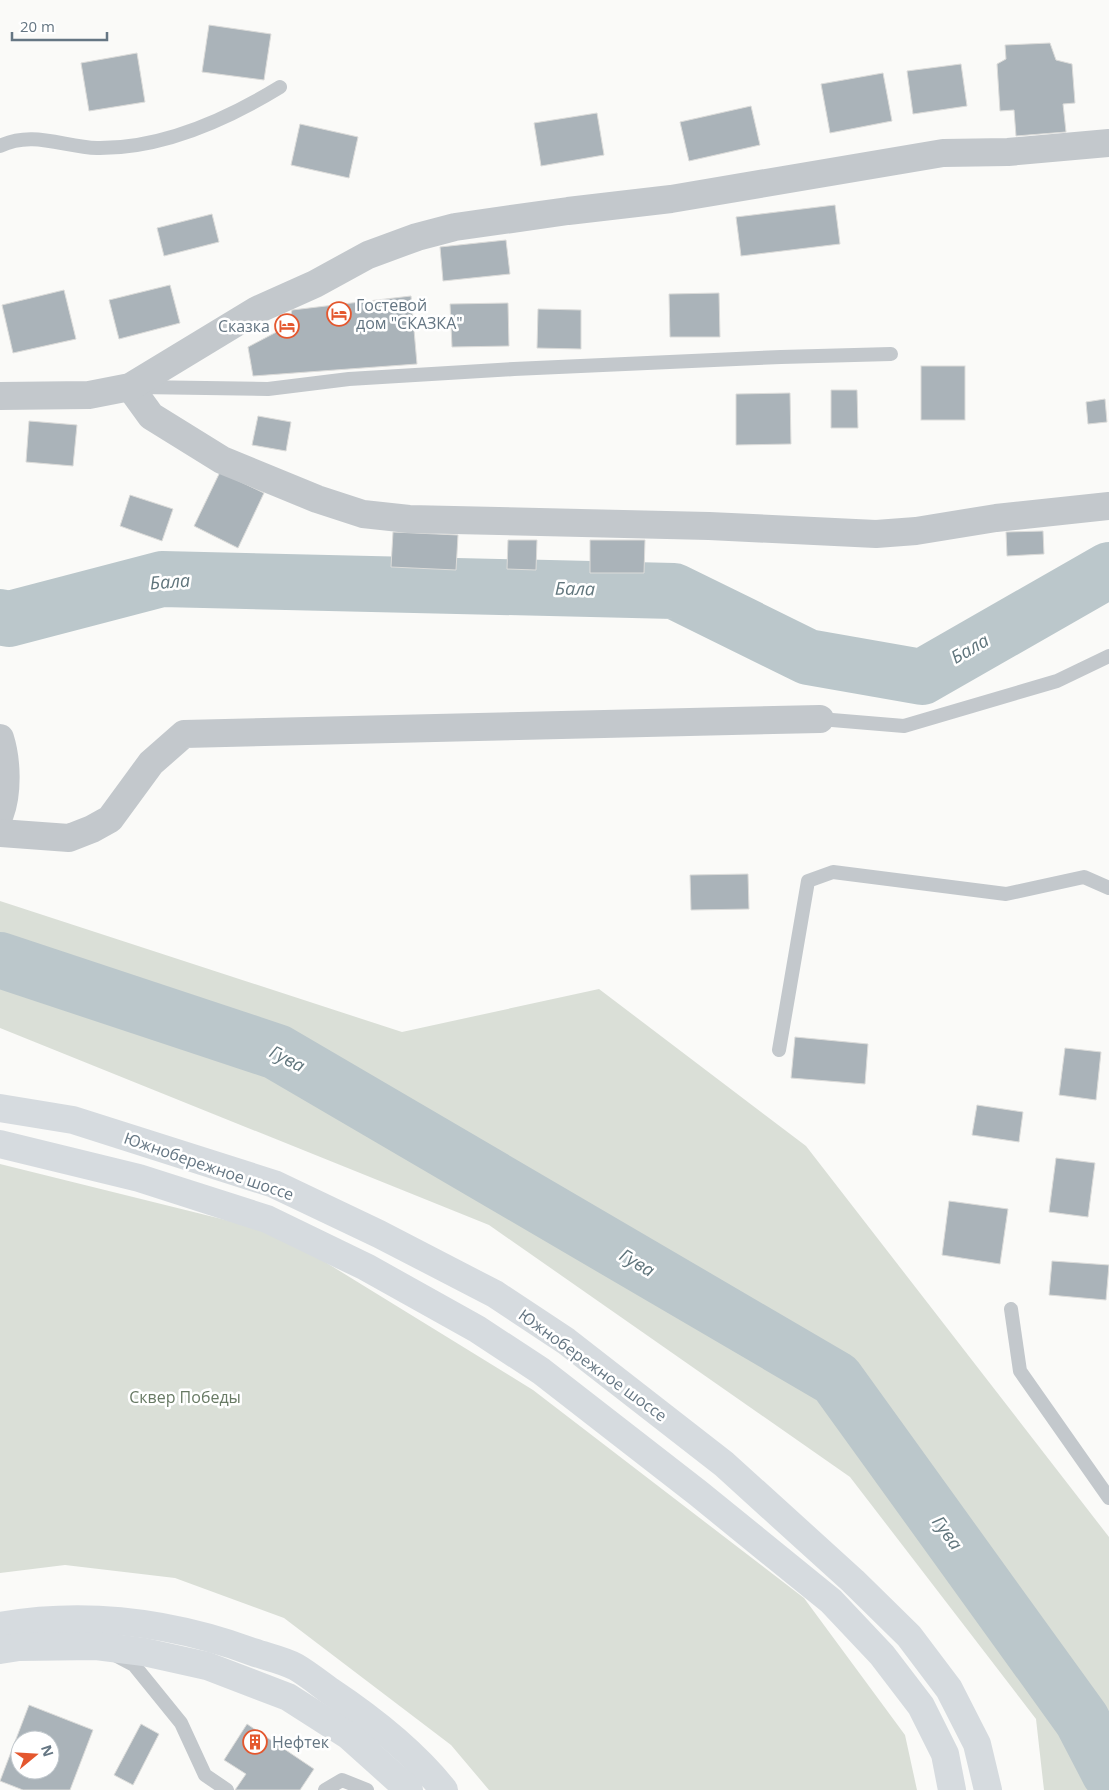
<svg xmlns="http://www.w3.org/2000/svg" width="1109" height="1790" font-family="'Open Sans',sans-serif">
	<rect width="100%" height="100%" fill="#fafaf8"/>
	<g fill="#dadfd7">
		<polygon points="0,901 402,1032 599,989 806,1146 1109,1537 1109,1790 1044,1790 1036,1719 850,1477 489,1225 0,1028"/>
		<polygon points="0,1164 278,1233 533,1390 804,1598 905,1735 917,1790 489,1790 451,1745 284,1618 175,1578 65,1565 0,1573"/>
	</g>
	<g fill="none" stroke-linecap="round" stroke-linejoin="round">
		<g stroke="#bbc7cb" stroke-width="56">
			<polyline points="0,617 9,619 162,579 674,591 808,657 922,677 1109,570"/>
			<polyline points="0,960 277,1052 836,1379 1082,1720 1109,1772"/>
		</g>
	</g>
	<g fill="#aab3b9" stroke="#dcdcda" fill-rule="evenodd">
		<polygon points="209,25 271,34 264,80 202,72"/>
		<polygon points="1050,43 1056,60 1072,64 1075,103 1063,104 1066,132 1016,136 1014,110 1000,111 997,64 1006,59 1005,45"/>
		<polygon points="137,53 145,102 89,111 81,63"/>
		<polygon points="961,64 967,106 913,114 907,71"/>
		<polygon points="883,73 892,121 830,133 821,84"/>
		<polygon points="751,106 760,145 689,161 680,122"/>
		<polygon points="597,113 604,155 541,166 534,123"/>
		<polygon points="300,124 358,137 349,178 291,165"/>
		<polygon points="835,205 840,244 741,256 736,217"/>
		<polygon points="212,214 219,242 164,256 157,228"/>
		<polygon points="506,240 510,274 443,281 440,247"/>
		<polygon points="170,285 180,323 119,339 109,300"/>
		<polygon points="64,290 76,339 13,353 2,305"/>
		<polygon points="719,293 720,337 670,337 669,294"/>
		<polygon points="411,296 417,364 253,376 248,347 288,326 292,310"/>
		<polygon points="508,303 509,346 452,347 450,304"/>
		<polygon points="538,309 581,310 581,349 537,348"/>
		<rect x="921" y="366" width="44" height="54"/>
		<polygon points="831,390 857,390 858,428 831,428"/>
		<polygon points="790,393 791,444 736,445 736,394"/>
		<polygon points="1105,399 1107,422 1088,424 1086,402"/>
		<polygon points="258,416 291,422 286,451 252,445"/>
		<polygon points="29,421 77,425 73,466 26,462"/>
		<polygon points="220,472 264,493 238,548 194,526"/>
		<polygon points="130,495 173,509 162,541 120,526"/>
		<polygon points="1043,531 1044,554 1007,556 1006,532"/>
		<polygon points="393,532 458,535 456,570 391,567"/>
		<polygon points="508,540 537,540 536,570 507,569"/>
		<polygon points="590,540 645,540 644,573 590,573"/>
		<polygon points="748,874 749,909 691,910 690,875"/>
		<polygon points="795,1037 868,1044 865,1084 791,1078"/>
		<polygon points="1065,1048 1101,1052 1096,1100 1059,1095"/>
		<polygon points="977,1105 1023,1112 1019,1142 972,1135"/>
		<polygon points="1056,1158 1095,1163 1088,1217 1049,1212"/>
		<polygon points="949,1201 1008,1209 1000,1264 942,1255"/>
		<polygon points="1052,1261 1109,1265 1106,1300 1049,1295"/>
		<path d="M29,1705L93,1730L70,1790H23L0,1781ZM20,1740H50V1770H20Z"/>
		<polygon points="141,1724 159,1734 133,1785 114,1775"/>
		<polygon points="247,1724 314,1769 300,1790 235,1790 246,1774 224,1760"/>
	</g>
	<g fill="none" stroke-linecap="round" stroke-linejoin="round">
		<g stroke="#c3c8cc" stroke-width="14">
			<path d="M0,146C32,130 64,147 97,148C162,149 226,120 280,87"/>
			<polyline points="138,387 268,389 349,379 514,369 781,357 891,354"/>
			<polyline points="820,719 904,726 1057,681 1109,656"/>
			<polyline points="779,1050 808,881 833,872 1006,894 1084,877 1109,888"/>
			<polyline points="1011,1309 1020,1371 1109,1498"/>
			<polyline points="117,1656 134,1665 181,1723 205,1775 227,1790"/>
			<polyline points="325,1790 342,1780 367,1790"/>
		</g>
		<g stroke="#c3c8cc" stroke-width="28">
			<polyline points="130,387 151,416 222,460 317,499 363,514 409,519 709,526 876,534 916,531 996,518 1109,506"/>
			<polyline points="0,396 89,395 130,387 257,310 315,284 368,255 417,237 455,227 568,211 671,199 943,153 1008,152 1109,143"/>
			<path d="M0,738C7,760 8,793 0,814"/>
			<polyline points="0,833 69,838 92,829 110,819 151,763 184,734 820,719"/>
		</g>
		<g stroke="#d6dbdf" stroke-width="28">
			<polyline points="0,1108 73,1120 274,1184 379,1234 495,1294 566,1341 724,1464 853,1581 909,1636 949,1689 977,1744 988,1790"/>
			<polyline points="0,1144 139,1178 267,1219 366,1267 477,1329 541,1371 698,1493 831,1601 882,1655 921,1706 945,1754 952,1790"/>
			<path d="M0,1626C86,1611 171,1622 253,1652C267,1657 283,1660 296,1667C308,1674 319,1683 330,1691C372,1719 412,1750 444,1790"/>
			<polyline points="0,1650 19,1647 96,1646 144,1652 207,1666 288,1697 349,1736 409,1790"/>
		</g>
	</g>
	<defs>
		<g id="hotel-ring" transform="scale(1.25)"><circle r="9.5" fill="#fff" stroke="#e4572e" stroke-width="1.5"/><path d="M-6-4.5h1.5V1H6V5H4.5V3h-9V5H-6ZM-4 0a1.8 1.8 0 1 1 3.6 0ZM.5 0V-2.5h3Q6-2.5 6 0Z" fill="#e4572e"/></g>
		<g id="building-ring" transform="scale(1.25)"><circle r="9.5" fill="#fff" stroke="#e4572e" stroke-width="1.5"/><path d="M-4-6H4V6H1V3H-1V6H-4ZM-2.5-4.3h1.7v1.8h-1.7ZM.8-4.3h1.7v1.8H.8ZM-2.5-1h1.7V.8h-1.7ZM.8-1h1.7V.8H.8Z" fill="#e4572e"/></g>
	</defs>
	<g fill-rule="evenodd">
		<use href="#hotel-ring" x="339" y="314"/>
		<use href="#hotel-ring" x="287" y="326"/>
		<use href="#building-ring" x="255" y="1742"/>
	</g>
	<g text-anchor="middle" stroke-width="5" stroke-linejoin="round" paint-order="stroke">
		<g font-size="16" fill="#657683" stroke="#fff" text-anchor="start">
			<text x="356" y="311">Гостевой<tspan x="356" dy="18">дом "СКАЗКА"</tspan></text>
			<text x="270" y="332" text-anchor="end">Сказка</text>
			<text x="272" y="1748">Нефтек</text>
		</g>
		<g font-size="16" fill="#657683" stroke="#fff">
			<text transform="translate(209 1166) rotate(19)" y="6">Южнобережное шоссе</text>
			<text transform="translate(593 1365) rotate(36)" y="6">Южнобережное шоссе</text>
		</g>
		<g font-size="16" fill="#687a64" stroke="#fff">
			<text x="185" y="1403">Сквер Победы</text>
		</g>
		<g font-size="18" font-style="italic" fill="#60757c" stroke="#fff">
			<text transform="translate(170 582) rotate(-4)" y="6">Бала</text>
			<text transform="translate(575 589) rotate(1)" y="6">Бала</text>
			<text transform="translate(970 649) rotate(-30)" y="6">Бала</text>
			<text transform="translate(287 1059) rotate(27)" y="6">Гува</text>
			<text transform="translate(637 1263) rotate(30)" y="6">Гува</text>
			<text transform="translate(947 1533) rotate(54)" y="6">Гува</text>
		</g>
	</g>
	<g transform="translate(35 1755) rotate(72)"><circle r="24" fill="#ffffff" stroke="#c1c8cd"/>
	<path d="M0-4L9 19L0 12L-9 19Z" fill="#e4572e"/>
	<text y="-8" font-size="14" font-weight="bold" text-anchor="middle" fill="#657683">N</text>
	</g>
	<path d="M12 32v8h95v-8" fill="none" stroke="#657683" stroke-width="2.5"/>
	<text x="20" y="32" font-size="15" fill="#657683" stroke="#ffffff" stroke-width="4" paint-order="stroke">20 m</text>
</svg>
